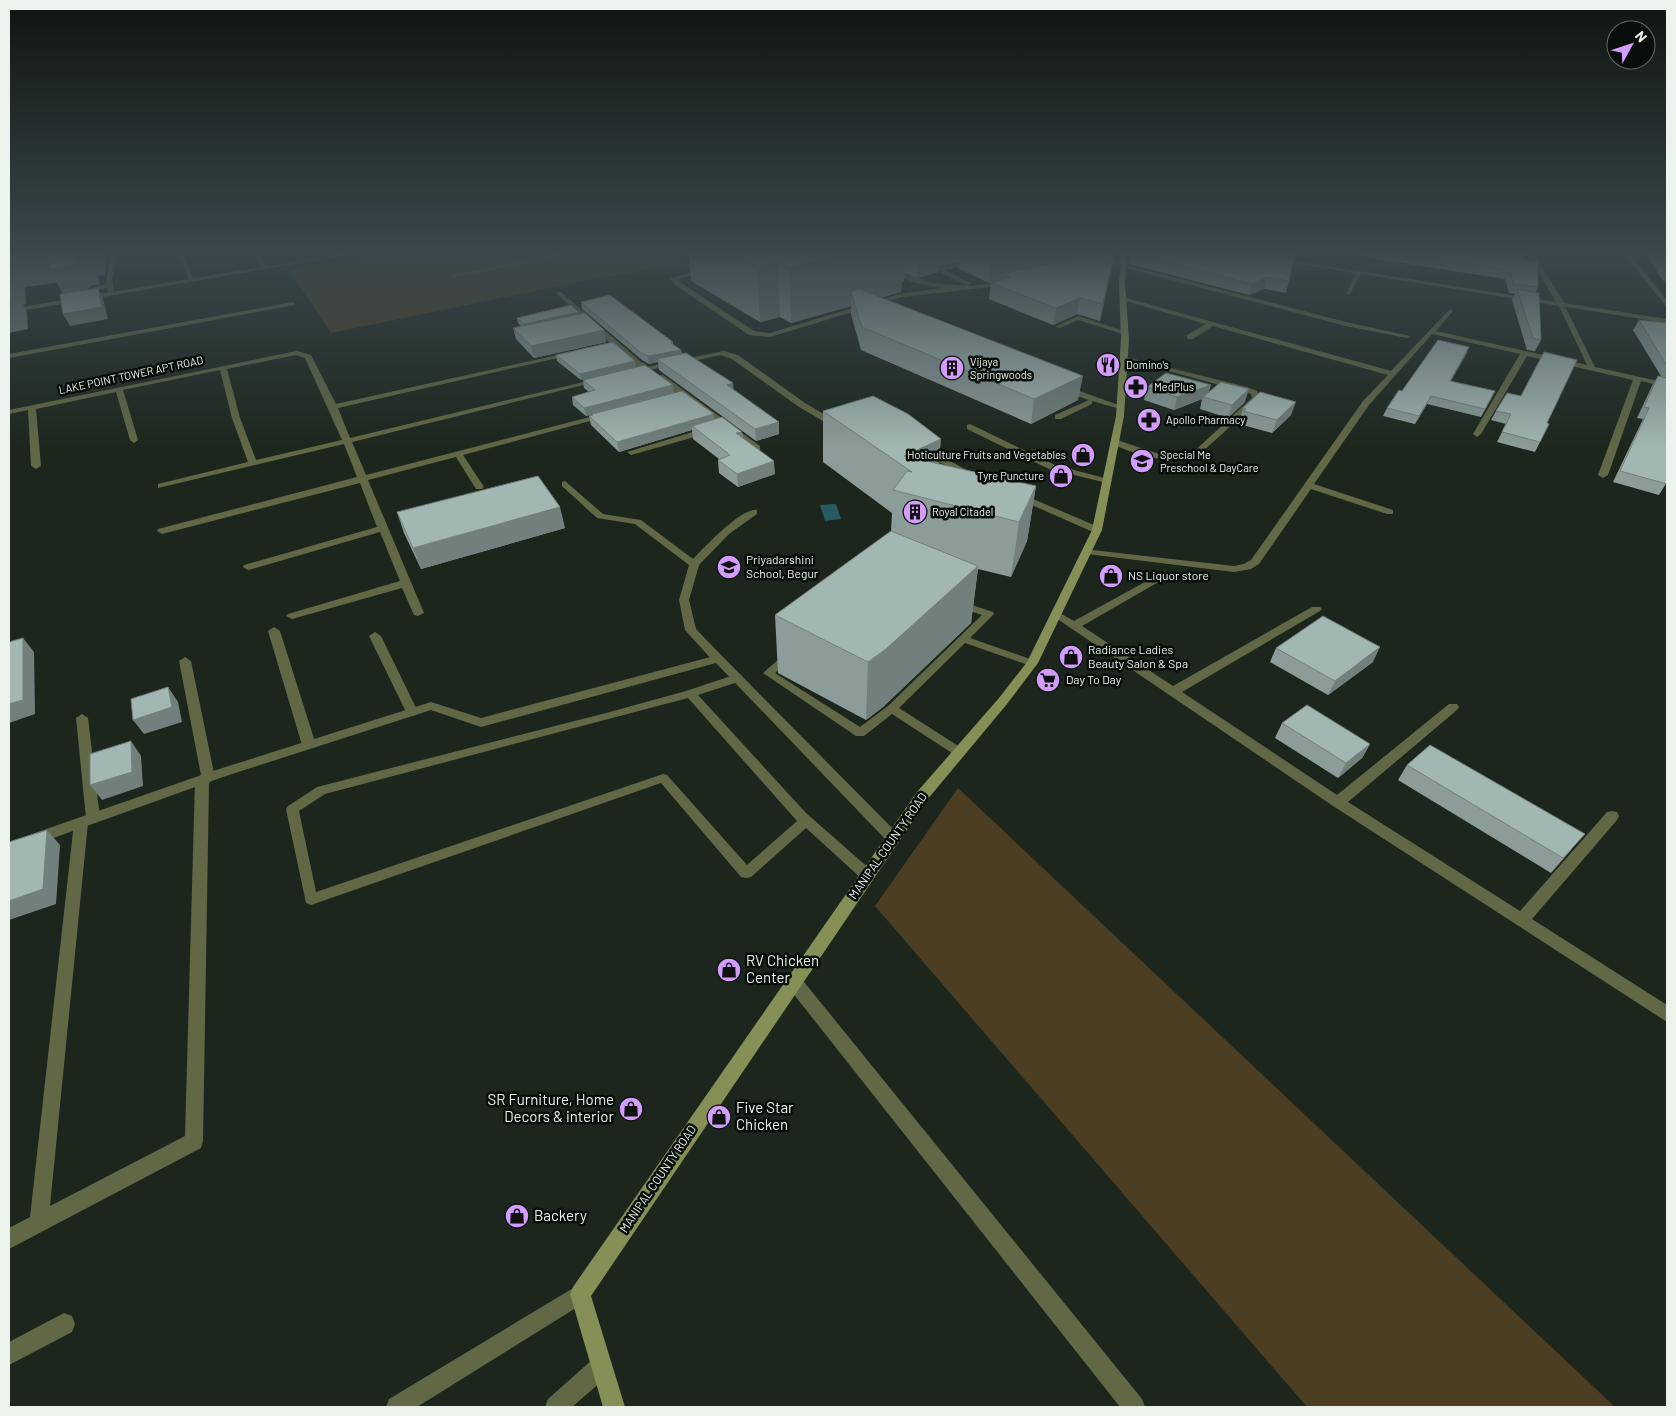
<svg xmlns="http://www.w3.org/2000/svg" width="1676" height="1416" font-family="Barlow,sans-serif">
	<rect width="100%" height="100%" fill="#1c261d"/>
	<g fill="#4c3e22">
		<polygon points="395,252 749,252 588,280 331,333 289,270"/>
		<polygon points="958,788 1615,1407 1307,1407 875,906"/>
	</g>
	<polygon fill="#285a64" points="836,504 841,519 825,521 820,505"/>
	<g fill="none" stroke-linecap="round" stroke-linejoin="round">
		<g fill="#626845" fill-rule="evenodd">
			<polygon points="1123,264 1346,322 1410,336 1407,338 1346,326 1121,267"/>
			<polygon points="1078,316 1127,332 1128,333 1123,334 1078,320 1060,328 1055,327"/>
			<path d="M1122,356L1247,387L1257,391L1260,398C1252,406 1198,458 1191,460C1175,465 1123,452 1110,442L1117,440L1162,455L1189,456L1252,398L1251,394L1241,391L1122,358Z"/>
			<polygon points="960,601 993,612 994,614 970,638 1036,661 1037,663 1032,666 1028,665 965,643 899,708 963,749 965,752 963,755 955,755 892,714 864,736 856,736 763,673 786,653 794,653 795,655 794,657 775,673 860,727 888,706 982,615 956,606 955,604"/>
			<path d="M737,674L741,675L742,678L741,681L698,695L806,813L872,871L874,875L872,879L867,880L862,879L806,828L751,877L746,878L741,877L661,783L311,905L306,903L286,809L288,806L317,787L606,713L686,691ZM688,698L797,821L747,865L667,775L663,774L316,892L299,811L325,794Z"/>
		</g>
		<g fill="#626845" fill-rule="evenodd">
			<polygon points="111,252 117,252 112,280 114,294 109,295 107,288 95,290 93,299 89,299 90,288 106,284"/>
			<polygon points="177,252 183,252 194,281 189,280"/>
			<polygon points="253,252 259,252 267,269 263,269"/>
			<polygon points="567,252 580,252 452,278 449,276"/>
			<polygon points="1622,252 1628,252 1667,300 1667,306 1665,305"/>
			<polygon points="976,259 978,262 945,270 970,283 968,286 1006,282 1008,283 1008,285 902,297 770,337 749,335 678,287 670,279 709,267 709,269 677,280 754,331 770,333 899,294 942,288 916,283 888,272 890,269 933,283 968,286 940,272 939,268"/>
			<polygon points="1124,259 1126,262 1097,268 1094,266"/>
			<polygon points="1356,272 1361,273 1350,294 1346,294"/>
			<polygon points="557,292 561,292 641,362 646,364 646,367 724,351 738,355 805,403 827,416 837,413 841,416 823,421 799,407 732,359 721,355 631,374 631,370 642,368 635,366 557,294"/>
			<polygon points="1123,297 1391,371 1450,309 1453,311 1436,331 1587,365 1558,304 1561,302 1564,304 1595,367 1667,383 1667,387 1641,381 1608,475 1603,478 1598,475 1633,380 1527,356 1481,434 1477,437 1473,434 1520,354 1432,334 1369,405 1314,484 1393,510 1393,514 1387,514 1311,489 1259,564 1251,569 1234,572 1087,554 1083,553 1083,549 1234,566 1244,564 1251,560 1363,401 1388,375 1213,326 1193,339 1187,339 1187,335 1206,324 1121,300 1121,298"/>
			<polygon points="293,302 295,303 295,305 9,358 9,354"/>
			<path d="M297,351L311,355L336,404L571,352L575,354L338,408L350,438L600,378L604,380L352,442L366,475L605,413L609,416L463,455L484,487L482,489H476L456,457L368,480L424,613L418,616L414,615L402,588L292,619L286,616L288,614L400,581L380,532L252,569L248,570L243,567L244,565L377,527L360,483L162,534L157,531L158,529L357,477L344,444L158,488V484L248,462L232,418L220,370L123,390L138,440L134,443L130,440L116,392L36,409L41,466L36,469L31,466L28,410L9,414V410ZM296,355L305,358L342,440L256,460L240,418L227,369Z"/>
			<polygon points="657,375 663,375 760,446 760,450 754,450 657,379"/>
			<polygon points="1062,387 1068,387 1124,407 1120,409 1092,401 1092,404 1061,419 1055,419 1055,415 1089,400 1062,391"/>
			<polygon points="970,424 1055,465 1112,480 1107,483 1049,469 967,429 967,425"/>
			<polygon points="709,427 713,430 712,432 631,455 627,452"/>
			<polygon points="922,449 928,449 972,473 970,475 964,475 922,453"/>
			<path d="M565,481L603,514L641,520L693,559C705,547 742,507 757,510V514L729,534L699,565L689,600L696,629L722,656L724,659L722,662H714L685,630L679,600L689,565L635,524L597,518L562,486V482Z"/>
			<polygon points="1019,493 1101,528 1102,530 1101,532 1093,532 1016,498 1014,496"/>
			<polygon points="1165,571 1170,574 1169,576 1082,626 1173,686 1312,607 1320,607 1322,609 1320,611 1182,692 1337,795 1449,704 1457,704 1459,707 1457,710 1348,802 1520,911 1607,812 1612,811 1617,812 1619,816 1617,820 1532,919 1667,1005 1667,1022 1333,806 1050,614 1056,611 1074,621"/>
			<polygon points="274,627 280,631 316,745 314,748 304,748 302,745 268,631"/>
			<polygon points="375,632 381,636 418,712 416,715 412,716 406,712 369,636"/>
			<polygon points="185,657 191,661 215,778 209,783 203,1141 201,1148 9,1249 9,1228 30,1217 74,823 76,819 81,818 86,819 88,823 50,1206 185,1136 195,780 201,775 179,661"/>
			<polygon points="82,714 88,718 100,818 98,822 93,823 88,822 86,818 76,718"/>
			<polygon points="794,975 800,977 1142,1399 1145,1407 1120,1407 788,987 786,982 788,977"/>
			<polygon points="580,1284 587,1287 590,1294 587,1301 417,1407 386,1407 389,1399"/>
			<polygon points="64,1313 72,1316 75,1324 72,1332 9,1365 9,1342"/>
			<polygon points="601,1356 609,1359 612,1367 609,1375 572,1407 545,1407 548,1399 593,1359"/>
		</g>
		<g fill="#626845" fill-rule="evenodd">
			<polygon points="351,252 365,252 9,313 9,309"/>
			<polygon points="1527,252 1533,252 1564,303 1667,319 1667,323 1273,260 1276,258 1556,302"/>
			<polygon points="718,655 722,656 898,834 900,838 898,842 893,844 888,842 716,663 481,727 431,710 223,777 9,854 9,842 213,771 431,702 481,718"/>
		</g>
		<polygon fill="#868f56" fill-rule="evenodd" points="1118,252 1124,252 1127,261 1125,282 1129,339 1124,416 1102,530 1038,663 1007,704 927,800 591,1296 625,1407 603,1407 570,1294 573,1287 917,792 999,698 1027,662 1092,530 1116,416 1121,339 1119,282 1121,261"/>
	</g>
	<g fill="#8c9d99">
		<polygon points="688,252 1100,252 1100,255 1104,254 1102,252 1115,252 1100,321 1077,314 1053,325 989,299 991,283 989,283 959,269 960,261 939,266 938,272 917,278 905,273 904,281 902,281 901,292 880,298 1078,400 1031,424 861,350 851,314 851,306 791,323 780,317 760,322 691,281"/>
		<polygon points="1127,252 1294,252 1289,281 1286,293 1264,289 1249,295 1129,264"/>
		<polygon points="1360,252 1525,252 1526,254 1523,260 1538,287 1536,292 1541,340 1535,351 1527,350 1512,300 1515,294 1509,293 1505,279 1358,256"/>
		<polygon points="1646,252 1667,252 1667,281 1662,280"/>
		<polygon points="581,302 673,342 673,345 681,350 682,354 734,390 779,434 756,441 659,370 658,362 649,364 642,360 582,309"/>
		<polygon points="517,318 604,330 606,342 534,358 516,339 513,328 521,326 518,323"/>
		<polygon points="1639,320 1667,323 1667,482 1659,495 1613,482 1643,419 1637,418 1652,386 1658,376 1661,376 1633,330"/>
		<polygon points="1469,347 1451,381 1491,399 1481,417 1427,404 1415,424 1383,416 1387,408 1402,391"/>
		<polygon points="556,355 636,367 581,380 557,361"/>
		<polygon points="583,380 674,393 714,414 714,420 742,432 743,438 775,474 738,487 719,473 718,460 719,459 693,439 692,430 619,452 591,425 589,416 592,415 592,414 586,416 573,405 572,397 589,392 584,388"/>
		<polygon points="1147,387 1209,392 1245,402 1228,418 1200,409 1202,399 1174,410 1144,400"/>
		<polygon points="1521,396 1547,423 1540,442 1535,452 1497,442 1506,424 1491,420 1496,411"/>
		<polygon points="1243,408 1291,415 1272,433 1239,424 1240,421 1239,421"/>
		<polygon points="823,411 939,464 1036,486 1027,541 1011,577 978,569 971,623 883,707 866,720 778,673 775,615 891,531 892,513 823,462"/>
		<polygon points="397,512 565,528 421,569 404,533"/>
		<polygon points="1276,648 1373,662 1328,695 1270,662"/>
		<polygon points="1282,723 1370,744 1362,758 1338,778 1275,738"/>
		<polygon points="1407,765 1572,849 1551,873 1398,780"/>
	</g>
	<g fill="#72807d">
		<polygon points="9,252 71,252 74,259 84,252 105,252 106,254 105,275 98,276 100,284 89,287 88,294 65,298 57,283 25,287 26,304 23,305 27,312 28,329 9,333"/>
		<polygon points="851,252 906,252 904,281 902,281 901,292 855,305 851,292 851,306 791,323 789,268"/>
		<polygon points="918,252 961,252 960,261 939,266 938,272 917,278"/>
		<polygon points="1004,252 1100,252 1099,262 1010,277 1002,273 1001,281 989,283 992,254"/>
		<polygon points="1109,252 1115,252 1100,321 1103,304"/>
		<polygon points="778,262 780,317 760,322 757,267"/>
		<polygon points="1267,277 1264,289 1249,295 1252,284"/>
		<polygon points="98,288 103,299 108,319 70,326 63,314"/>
		<polygon points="1080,298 1077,314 1053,325 1056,308"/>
		<polygon points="579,312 580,318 526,329 524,324"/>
		<polygon points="604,330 606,342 534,358 531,346"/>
		<polygon points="1469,347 1466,355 1446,389 1450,381"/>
		<polygon points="681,350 682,357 657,359 658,362 649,364 648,356"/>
		<polygon points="635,361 636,367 581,380 580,374"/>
		<polygon points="1083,376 1078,400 1031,424 1034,399"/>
		<polygon points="733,383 734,394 727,385"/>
		<polygon points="673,385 674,393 586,416 584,408"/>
		<polygon points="1211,385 1207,398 1203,397 1202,399 1174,410 1177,397"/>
		<polygon points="1249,389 1245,402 1228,418 1232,405"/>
		<polygon points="1431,396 1427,404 1415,424 1419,416"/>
		<polygon points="1296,402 1291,415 1272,433 1277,420"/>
		<polygon points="714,414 715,423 692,426 692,430 619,452 617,442"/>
		<polygon points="779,422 779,434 756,441 755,429"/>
		<polygon points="742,432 743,445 736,433"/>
		<polygon points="941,439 937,492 912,472 904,456"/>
		<polygon points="774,461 775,474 738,487 737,474"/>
		<polygon points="1036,486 1027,541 1011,577 1019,522"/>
		<polygon points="560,507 565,528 421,569 413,548"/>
		<polygon points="978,566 971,623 883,707 866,720 868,662"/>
		<polygon points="23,638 34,652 35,714 9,723 9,704"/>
		<polygon points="1380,647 1373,662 1328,695 1335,681"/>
		<polygon points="168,687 178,702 182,722 144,734 133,720"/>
		<polygon points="131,741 141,756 143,786 102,800 90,785"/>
		<polygon points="1370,744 1362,758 1338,778 1346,763"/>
		<polygon points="47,830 60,845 56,904 9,920 9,901"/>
	</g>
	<g fill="#a3b7b2" stroke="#72807d">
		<polygon points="9,252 84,252 85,256 74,259 73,266 50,269 47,254 9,259 10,275 9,276"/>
		<polygon points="729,252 851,252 789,268 778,262 757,267"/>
		<polygon points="987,252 1004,252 992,254"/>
		<polygon points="1114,252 1103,304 1080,298 1056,308 991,283 1010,277 1002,273"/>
		<polygon points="1131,252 1278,252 1294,254 1289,281 1267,277 1252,284 1131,253"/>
		<polygon points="1392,252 1475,252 1538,262 1538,287 1514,284 1509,270"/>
		<polygon points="1513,252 1525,252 1526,254"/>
		<polygon points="1658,252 1667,252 1667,268"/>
		<polygon points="9,283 10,283 11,299 9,300"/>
		<polygon points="98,288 102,307 63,314 60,294"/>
		<polygon points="859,289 1083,376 1034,399 862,327 851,292"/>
		<polygon points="1517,289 1539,293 1541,340 1533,338"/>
		<polygon points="610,295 673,342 671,343 681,350 648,356 641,353 581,302"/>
		<polygon points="571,305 579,312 524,324 517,318"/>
		<polygon points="585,313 604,330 531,346 513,328"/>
		<polygon points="1639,320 1667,323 1667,366"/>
		<polygon points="1438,340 1469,347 1450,381 1495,391 1485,409 1431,396 1419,416 1387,408 1399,390 1402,391"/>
		<polygon points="613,342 635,361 580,374 556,355"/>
		<polygon points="1544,352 1577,360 1547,423 1549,424 1540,442 1502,432 1511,414 1496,411 1507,393 1521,396"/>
		<polygon points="686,353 733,383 727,385 779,422 755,429 657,359"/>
		<polygon points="645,365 673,385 584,408 572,397 595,390 583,380"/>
		<polygon points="1166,373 1211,385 1177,397 1147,387"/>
		<polygon points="1658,376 1667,378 1667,484 1620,471 1649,408 1644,407"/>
		<polygon points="1221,382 1249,389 1232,405 1203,397"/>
		<polygon points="682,391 714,414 617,442 589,416 593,415 592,414"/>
		<polygon points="1260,392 1296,402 1277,420 1243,411 1246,409 1243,408"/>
		<polygon points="873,396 908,414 941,439 904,456 1036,486 1019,522 893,490 907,471 912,472 823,411"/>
		<polygon points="722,417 742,432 736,433 774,461 737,474 718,460 730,455 692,426"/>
		<polygon points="538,476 560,507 413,548 397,512"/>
		<polygon points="891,531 978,566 886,649 868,662 775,615"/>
		<polygon points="1323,616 1380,647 1335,681 1276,648"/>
		<polygon points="23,638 23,700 9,704 9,642"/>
		<polygon points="168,687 172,707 133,720 131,699"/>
		<polygon points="1307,705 1370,744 1346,763 1282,723"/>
		<polygon points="131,741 132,772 90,785 90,754"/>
		<polygon points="1430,745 1585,834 1563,858 1407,765"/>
		<polygon points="47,830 43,889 9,901 9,842"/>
	</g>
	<linearGradient id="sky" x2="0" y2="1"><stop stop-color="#0f1510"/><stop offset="0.56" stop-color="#3a474c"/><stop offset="1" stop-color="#3a474c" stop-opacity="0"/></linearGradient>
	<rect width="1676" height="450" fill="url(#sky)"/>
	<defs>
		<g id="restaurant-disc" transform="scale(1.25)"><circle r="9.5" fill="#d29dfd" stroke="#090e0a"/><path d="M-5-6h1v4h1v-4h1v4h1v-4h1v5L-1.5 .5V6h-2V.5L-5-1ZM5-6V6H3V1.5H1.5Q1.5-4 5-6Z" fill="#111"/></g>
		<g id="building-disc" transform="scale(1.25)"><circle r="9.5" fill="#d29dfd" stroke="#090e0a"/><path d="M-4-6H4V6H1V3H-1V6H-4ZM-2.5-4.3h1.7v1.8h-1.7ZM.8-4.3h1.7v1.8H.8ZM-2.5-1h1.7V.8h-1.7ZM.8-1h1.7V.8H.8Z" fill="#111"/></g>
		<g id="pharmacy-disc" transform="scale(1.25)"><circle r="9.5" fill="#d29dfd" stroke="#090e0a"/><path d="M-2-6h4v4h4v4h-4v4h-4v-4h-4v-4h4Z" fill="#111"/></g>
		<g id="shop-disc" transform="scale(1.25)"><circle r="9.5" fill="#d29dfd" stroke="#090e0a"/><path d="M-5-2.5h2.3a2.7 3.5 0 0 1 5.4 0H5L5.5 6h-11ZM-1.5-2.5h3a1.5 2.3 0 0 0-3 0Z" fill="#111"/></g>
		<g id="school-disc" transform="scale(1.25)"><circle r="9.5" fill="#d29dfd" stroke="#090e0a"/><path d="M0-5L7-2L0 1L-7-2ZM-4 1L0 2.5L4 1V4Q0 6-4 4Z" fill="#111"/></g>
		<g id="supermarket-disc" transform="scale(1.25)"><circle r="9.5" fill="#d29dfd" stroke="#090e0a"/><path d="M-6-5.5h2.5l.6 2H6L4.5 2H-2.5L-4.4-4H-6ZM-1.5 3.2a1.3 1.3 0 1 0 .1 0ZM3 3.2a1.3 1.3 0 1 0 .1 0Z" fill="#111"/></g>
	</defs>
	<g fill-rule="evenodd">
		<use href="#restaurant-disc" x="1108" y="365"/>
		<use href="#building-disc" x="952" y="368"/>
		<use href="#pharmacy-disc" x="1136" y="387"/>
		<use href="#pharmacy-disc" x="1149" y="420"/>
		<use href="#shop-disc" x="1083" y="455"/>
		<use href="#school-disc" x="1142" y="461"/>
		<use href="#shop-disc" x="1061" y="476"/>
		<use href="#building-disc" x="915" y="512"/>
		<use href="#school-disc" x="729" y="567"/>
		<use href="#shop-disc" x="1111" y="576"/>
		<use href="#shop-disc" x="1071" y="657"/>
		<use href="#supermarket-disc" x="1048" y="680"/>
		<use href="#shop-disc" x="729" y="970"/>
		<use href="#shop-disc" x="631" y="1109"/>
		<use href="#shop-disc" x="719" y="1117"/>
		<use href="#shop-disc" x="517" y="1216"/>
	</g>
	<g text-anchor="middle" stroke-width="5" stroke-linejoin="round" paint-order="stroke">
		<g font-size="11" fill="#ebf3ec" stroke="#090e0a" text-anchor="start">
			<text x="970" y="366">Vijaya<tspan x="970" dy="13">Springwoods</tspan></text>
			<text x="1126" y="369">Domino's</text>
			<text x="1154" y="391">MedPlus</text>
			<text x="1166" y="424">Apollo Pharmacy</text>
			<text x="1066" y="459" text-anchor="end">Hoticulture Fruits and Vegetables</text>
			<text x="1160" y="459">Special Me<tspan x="1160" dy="13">Preschool &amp; DayCare</tspan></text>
			<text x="1044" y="480" text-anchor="end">Tyre Puncture</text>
			<text x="932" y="516">Royal Citadel</text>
		</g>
		<g font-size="11" fill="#ebf3ec" stroke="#090e0a">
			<text transform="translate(131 375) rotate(-12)" y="4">LAKE POINT TOWER APT ROAD</text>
		</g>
		<g font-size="12" fill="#ebf3ec" stroke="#090e0a" text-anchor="start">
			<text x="746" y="564">Priyadarshini<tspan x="746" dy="14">School, Begur</tspan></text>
			<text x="1128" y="580">NS Liquor store</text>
			<text x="1088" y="654">Radiance Ladies<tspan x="1088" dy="14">Beauty Salon &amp; Spa</tspan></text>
			<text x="1066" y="684">Day To Day</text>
		</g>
		<g font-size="12" fill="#ebf3ec" stroke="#090e0a">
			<text transform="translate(888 846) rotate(-55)" y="4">MANIPAL COUNTY ROAD</text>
			<text transform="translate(658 1179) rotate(-56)" y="4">MANIPAL COUNTY ROAD</text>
		</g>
		<g font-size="15" fill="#ebf3ec" stroke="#090e0a" text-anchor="start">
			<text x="746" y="966">RV Chicken<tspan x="746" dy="17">Center</tspan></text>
			<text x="614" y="1105" text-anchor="end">SR Furniture, Home<tspan x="614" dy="17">Decors &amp; interior</tspan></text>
			<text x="736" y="1113">Five Star<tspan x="736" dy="17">Chicken</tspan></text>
			<text x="534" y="1221">Backery</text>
		</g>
	</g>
	<rect width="1676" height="1416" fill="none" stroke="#ebf3ec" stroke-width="20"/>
	<g transform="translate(1631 45) rotate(50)"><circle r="24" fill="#090e0a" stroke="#636a64"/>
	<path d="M0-4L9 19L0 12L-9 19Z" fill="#d29dfd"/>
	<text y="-8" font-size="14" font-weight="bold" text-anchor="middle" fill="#ebf3ec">N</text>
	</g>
</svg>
